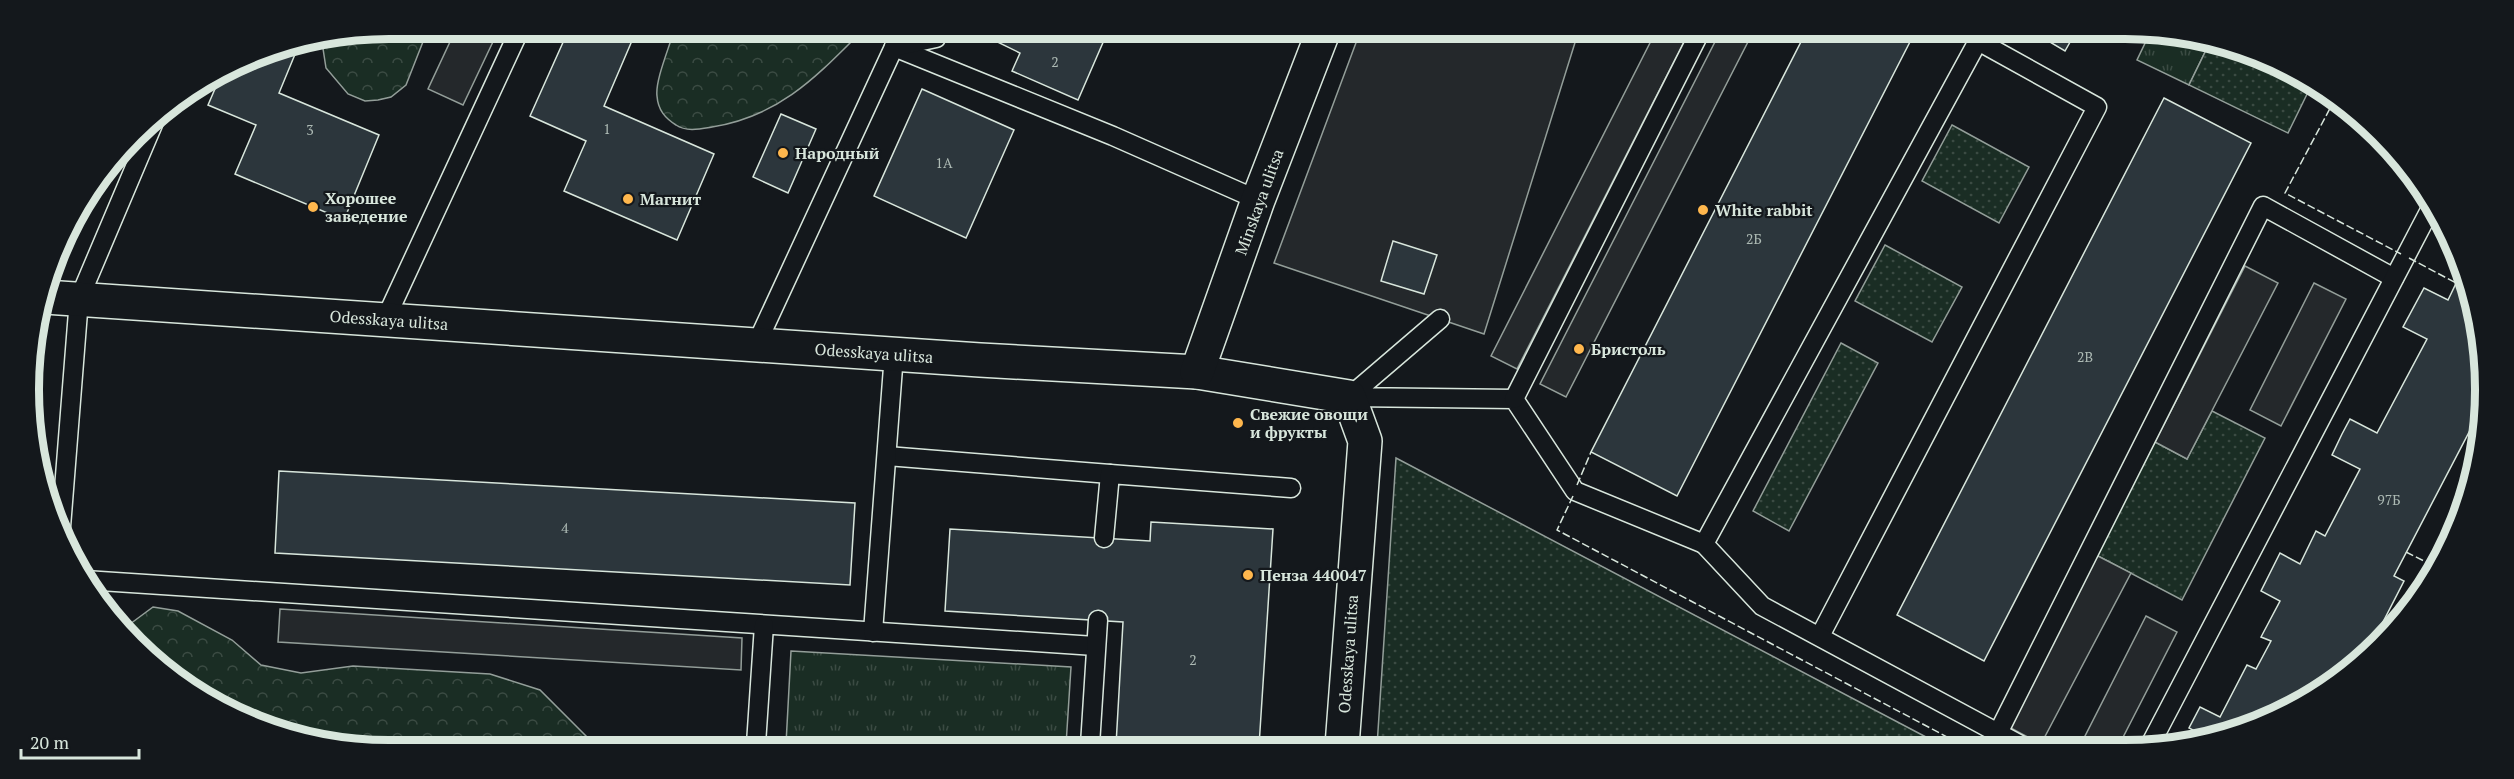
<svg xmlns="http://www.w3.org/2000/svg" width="2514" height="779" font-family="'PT Serif',serif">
	<defs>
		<pattern id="grass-tufts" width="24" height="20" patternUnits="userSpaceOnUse" patternTransform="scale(1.5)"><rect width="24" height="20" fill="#1a2d24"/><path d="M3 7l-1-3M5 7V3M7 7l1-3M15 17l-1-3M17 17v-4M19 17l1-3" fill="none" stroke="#3b4b43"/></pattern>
		<pattern id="forest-crowns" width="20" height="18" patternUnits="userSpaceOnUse" patternTransform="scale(1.5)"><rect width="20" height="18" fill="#1a2d24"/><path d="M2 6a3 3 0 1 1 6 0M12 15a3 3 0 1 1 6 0" fill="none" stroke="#3b4b43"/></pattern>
		<pattern id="park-dots" width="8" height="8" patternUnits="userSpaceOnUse" patternTransform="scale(1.5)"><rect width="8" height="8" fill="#1a2d24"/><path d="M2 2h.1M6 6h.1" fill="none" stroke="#3b4b43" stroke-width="1.8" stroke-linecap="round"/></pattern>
	</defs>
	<rect width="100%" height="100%" fill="#14181c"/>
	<g fill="url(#grass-tufts)" stroke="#939e99" stroke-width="1.5">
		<polygon points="2149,35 2195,36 2210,42 2189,85 2137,60"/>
		<polygon points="791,651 1071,667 1066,745 786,744"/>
	</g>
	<g fill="url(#forest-crowns)" stroke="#939e99" stroke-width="1.5">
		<polygon points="390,29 428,29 406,85 391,97 378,100 365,101 348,94 326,68 322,42"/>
		<path d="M674,30H863C816,77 780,116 712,127C700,129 686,132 676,125C665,118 658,110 657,96C655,80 670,46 674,30Z"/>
		<polygon points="153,607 178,611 232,640 261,665 301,673 353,666 490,674 540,690 594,744 319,743 189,689 126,627"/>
	</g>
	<g fill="url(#park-dots)" stroke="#939e99" stroke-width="1.5">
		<polygon points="2210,42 2312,84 2288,133 2189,85"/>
		<polygon points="1952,125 2029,167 1999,223 1922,181"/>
		<polygon points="1885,245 1962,287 1932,342 1855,301"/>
		<polygon points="1841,343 1878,363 1789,531 1753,511"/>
		<polygon points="2212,411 2265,438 2182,600 2096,555 2155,442 2187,459"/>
		<polygon points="1396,458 1945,747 1377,746"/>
	</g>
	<g fill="#24282b" stroke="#939e99" stroke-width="1.5">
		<polygon points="456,29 499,29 463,105 428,89"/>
		<polygon points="1360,32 1578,33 1484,334 1274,263"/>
		<polygon points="1655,33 1688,34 1517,369 1491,356"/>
		<polygon points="1719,34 1752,34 1566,397 1540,384"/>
		<polygon points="2245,266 2278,283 2187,459 2155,442"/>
		<polygon points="2314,283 2346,299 2281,426 2250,410"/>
		<polygon points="2096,555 2131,573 2041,744 2007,726"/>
		<polygon points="280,609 742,638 741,670 278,642"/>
		<polygon points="2146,616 2177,632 2118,747 2088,747 2081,744"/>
	</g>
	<g fill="#2c363c" stroke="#d8e6dc" stroke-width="1.5">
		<polygon points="569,29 637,29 604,106 714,154 677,240 564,191 586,141 530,116"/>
		<polygon points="975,31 1108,31 1078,100 1012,71 1020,53"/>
		<polygon points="1805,34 1914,34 1677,496 1591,452"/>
		<polygon points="2038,35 2074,35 2065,51"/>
		<polygon points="298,47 279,93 379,135 344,220 235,174 256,125 208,105 221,75 252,56"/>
		<polygon points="922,89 1014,130 966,238 874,196"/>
		<polygon points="2164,98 2251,143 1984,661 1897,615"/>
		<polygon points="781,114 816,129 788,193 753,177"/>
		<polygon points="1393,241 1437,255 1424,294 1381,281"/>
		<polygon points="2460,275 2479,319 2479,413 2394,576 2404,581 2364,659 2263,723 2208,738 2189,728 2200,707 2220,717 2247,665 2256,669 2271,641 2261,637 2280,601 2261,591 2280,553 2300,564 2316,531 2325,536 2360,469 2332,455 2342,434 2350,419 2377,433 2427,339 2403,327 2424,288 2448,300"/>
		<polygon points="279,471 855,503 850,585 275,553"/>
		<polygon points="1151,522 1273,529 1259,746 1116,745 1123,622 945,611 950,529 1150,541"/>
	</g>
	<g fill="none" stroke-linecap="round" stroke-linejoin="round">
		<g stroke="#d8e6dc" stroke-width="21">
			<g id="lane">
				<polyline points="894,47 1113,136 1258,200"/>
				<polyline points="1440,319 1349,397 1514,399 1575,491 1704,544 1978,41 2097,107 1820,636"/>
				<polyline points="385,320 520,29"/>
				<polyline points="756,345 894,47 936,38 939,31"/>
				<polyline points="1514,399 1699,34"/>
				<polyline points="887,456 1110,474"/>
				<polyline points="61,527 79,299 157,115"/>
				<polyline points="1104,538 1110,474 1291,488"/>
				<polyline points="1704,544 1762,606 2024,747"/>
				<polyline points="85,580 1095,646"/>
				<polyline points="873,632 894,354"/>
				<polyline points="1998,733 2263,206 2394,278"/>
				<polyline points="756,744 764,625"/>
				<polyline points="1090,745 1098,620"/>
				<polyline points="2149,747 2432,206"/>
			</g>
		</g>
		<g stroke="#d8e6dc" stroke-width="36">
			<g id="street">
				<polyline points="45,297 980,360 1197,372 1349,397 1365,441 1342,746"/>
				<polyline points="1197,372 1258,200 1323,32"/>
			</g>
		</g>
		<use href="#lane" stroke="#14181c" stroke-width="18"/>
		<use href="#street" stroke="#14181c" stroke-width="33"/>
		<g stroke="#d8e6dc" stroke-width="1.5" stroke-dasharray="8 3" stroke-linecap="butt">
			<polyline points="2335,99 2285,193 2401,254"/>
			<polyline points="2409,258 2456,283"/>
			<polyline points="1577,485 1591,452"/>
			<polyline points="1573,496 1557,530 1966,747"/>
			<polyline points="2406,552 2438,568"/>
		</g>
	</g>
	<g fill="#ffb74d" stroke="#14181c" stroke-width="2">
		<circle cx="783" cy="153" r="6"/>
		<circle cx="628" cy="199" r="6"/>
		<circle cx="313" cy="207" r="6"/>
		<circle cx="1703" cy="210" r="6"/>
		<circle cx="1579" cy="349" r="6"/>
		<circle cx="1238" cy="423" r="6"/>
		<circle cx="1248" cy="575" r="6"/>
	</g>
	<g text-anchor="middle" stroke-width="4.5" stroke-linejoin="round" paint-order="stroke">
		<g font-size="14" fill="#adbab4">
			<text x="1055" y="67">2</text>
			<text x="607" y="134">1</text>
			<text x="310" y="135">3</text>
			<text x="944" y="168">1А</text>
			<text x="1754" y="244">2Б</text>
			<text x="2085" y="362">2В</text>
			<text x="2389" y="505">97Б</text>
			<text x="565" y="533">4</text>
			<text x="1193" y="665">2</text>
		</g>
		<g font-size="16" font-weight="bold" fill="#d8e6dc" stroke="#14181c" text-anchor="start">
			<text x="795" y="159">Народный</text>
			<text x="325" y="204">Хорошее<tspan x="325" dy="18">заведение</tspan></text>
			<text x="640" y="205">Магнит</text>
			<text x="1715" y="216">White rabbit</text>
			<text x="1591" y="355">Бристоль</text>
			<text x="1250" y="420">Свежие овощи<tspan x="1250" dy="18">и фрукты</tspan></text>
			<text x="1260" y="581">Пенза 440047</text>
		</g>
		<g font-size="16" fill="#d8e6dc" stroke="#14181c">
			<text transform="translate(1259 202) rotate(-70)" y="6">Minskaya ulitsa</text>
			<text transform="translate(389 320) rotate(4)" y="6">Odesskaya ulitsa</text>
			<text transform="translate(874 353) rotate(4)" y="6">Odesskaya ulitsa</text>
			<text transform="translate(1348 654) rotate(-86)" y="6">Odesskaya ulitsa</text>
		</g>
	</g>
	<path d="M0 0H2514V779H0ZM389 39H2125A350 350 0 0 1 2475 389V390A350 350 0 0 1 2125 740H389A350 350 0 0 1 39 390V389A350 350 0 0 1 389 39Z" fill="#14181c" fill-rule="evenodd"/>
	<path fill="none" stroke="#d8e6dc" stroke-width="8" d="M389 39H2125A350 350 0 0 1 2475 389V390A350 350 0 0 1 2125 740H389A350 350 0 0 1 39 390V389A350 350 0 0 1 389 39Z"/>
	<path d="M21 749v9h118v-9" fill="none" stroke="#d8e6dc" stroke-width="3"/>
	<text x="30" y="749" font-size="18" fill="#d8e6dc" stroke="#14181c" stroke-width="4.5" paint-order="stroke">20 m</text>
</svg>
